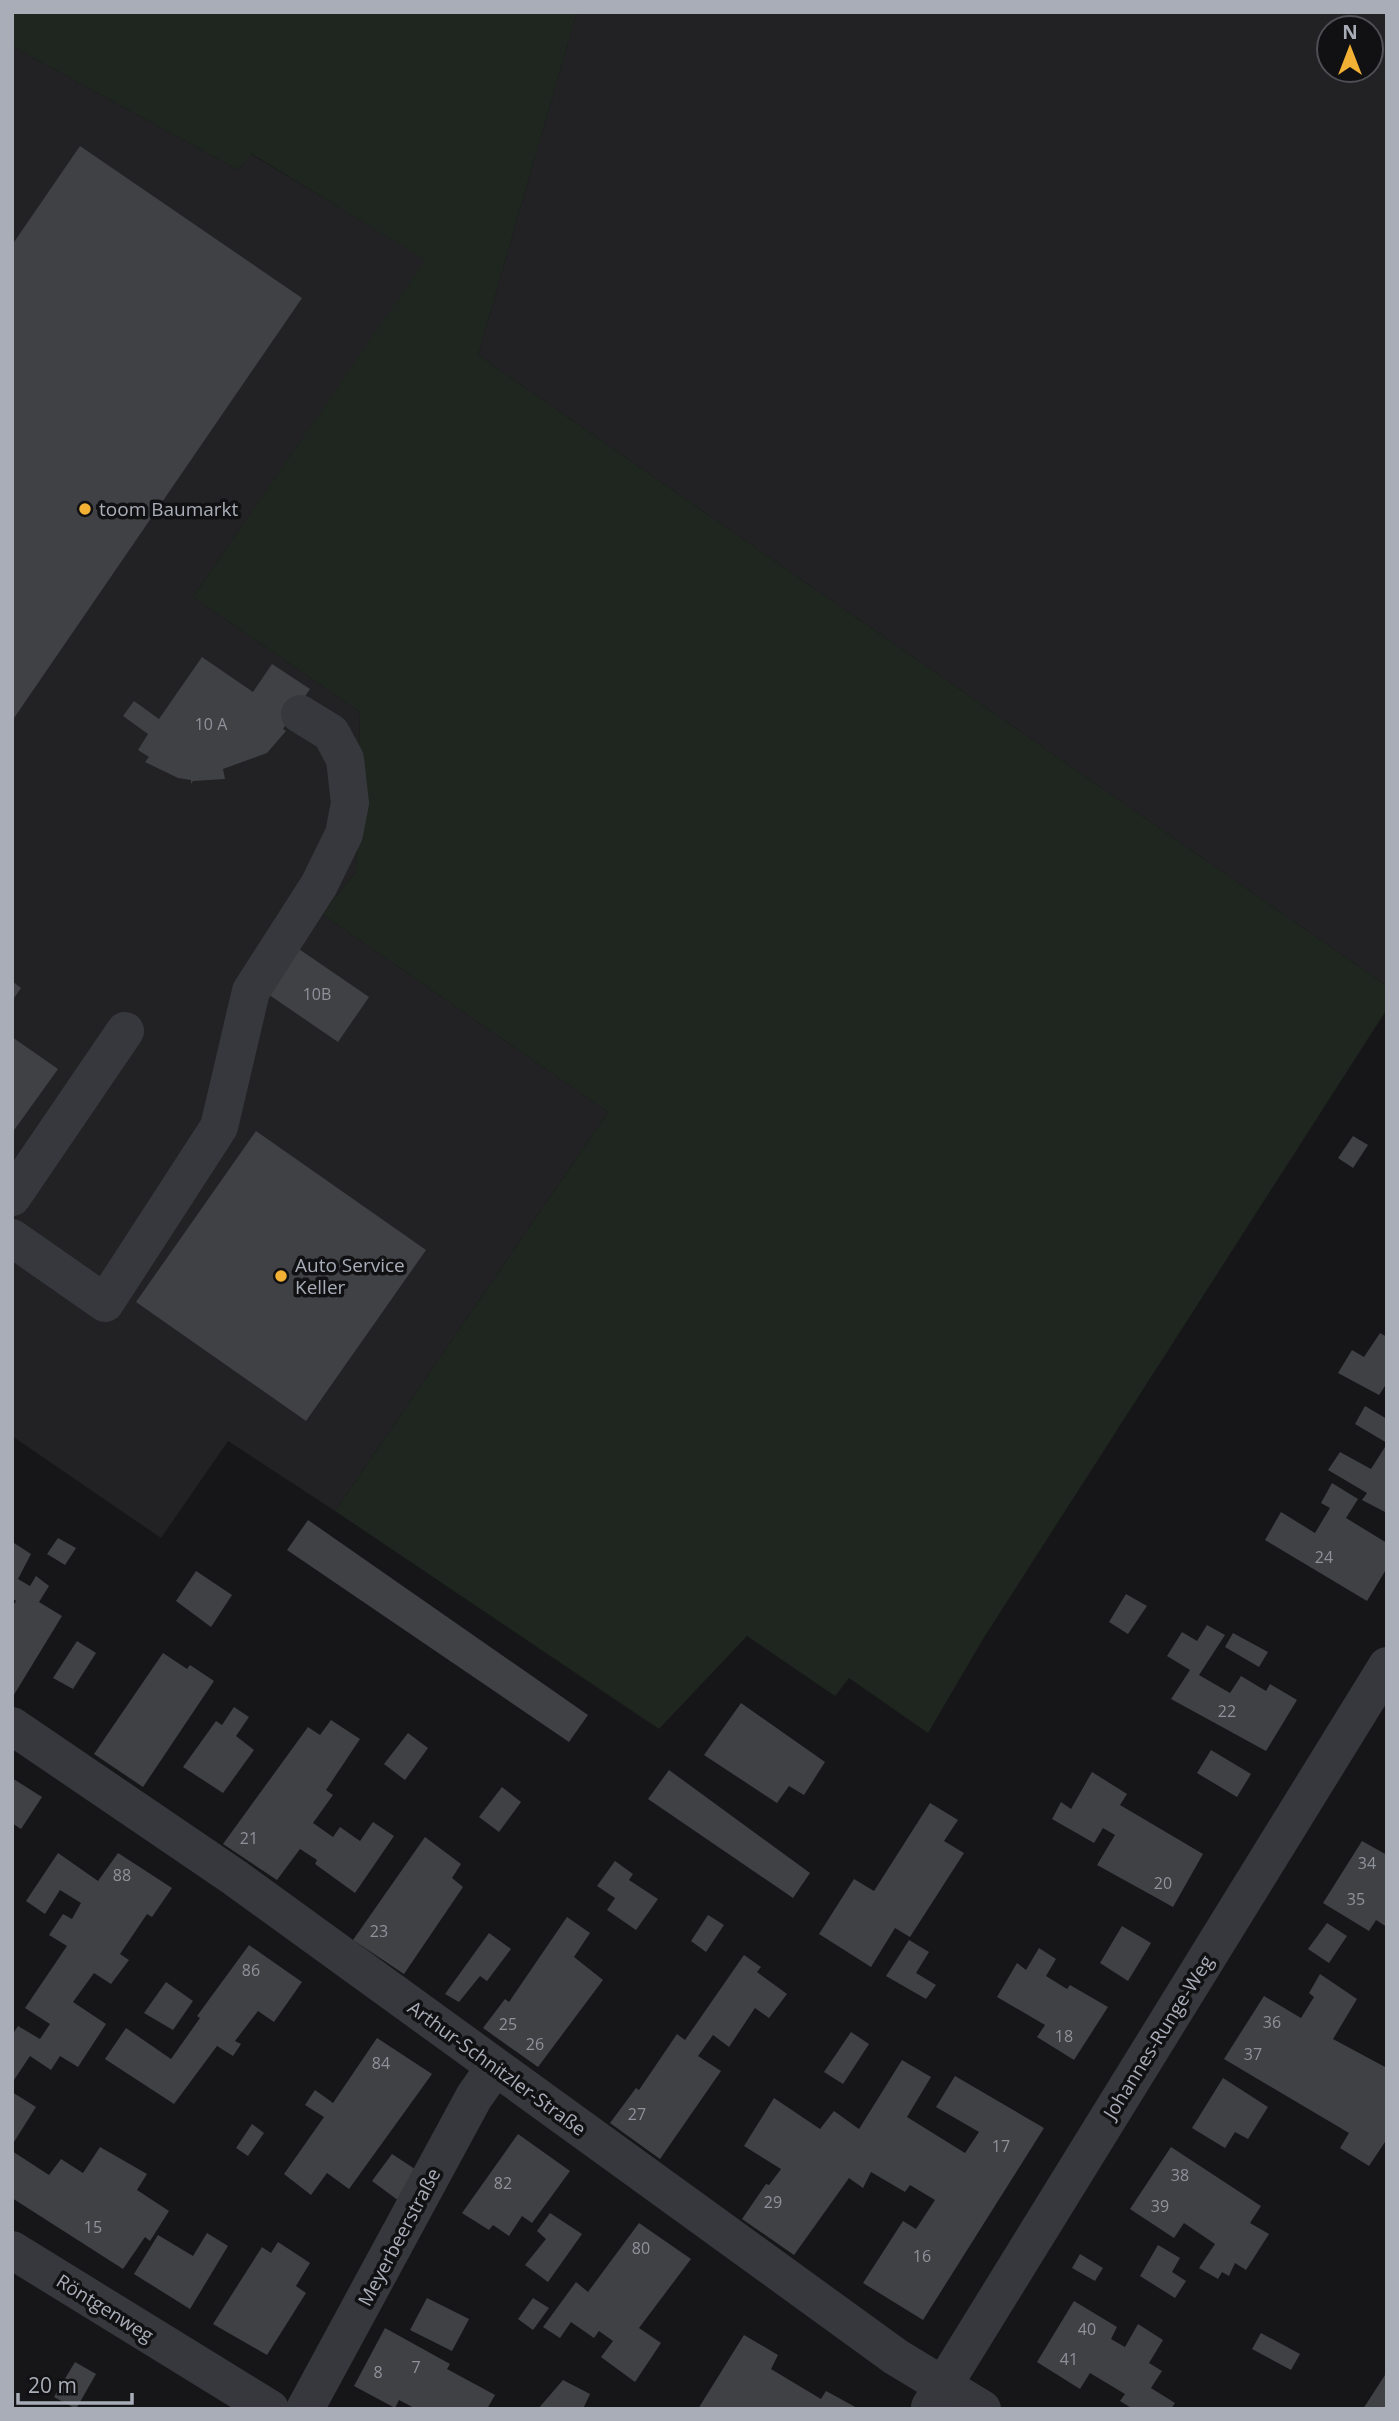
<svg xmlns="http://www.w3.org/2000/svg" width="1399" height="2421" font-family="'Open Sans',sans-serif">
	<rect width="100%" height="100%" fill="#161618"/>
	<g fill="#222225" fill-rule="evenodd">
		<path d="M577,12H1387V986L478,355ZM1329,28H1371V70H1329Z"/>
		<polygon points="12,46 238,170 251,154 426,260 193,597 360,712 356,872 322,914 608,1112 335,1511 228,1441 161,1538 12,1436"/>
	</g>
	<polygon fill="#1e261f" points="12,12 577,12 478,355 1387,986 1387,1009 983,1639 928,1733 849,1678 835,1696 747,1636 659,1729 335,1511 608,1112 322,914 356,872 360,712 193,597 425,260 252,154 238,170 12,46"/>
	<g fill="#404145">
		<polygon points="80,146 302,298 12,721 12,245"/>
		<polygon points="202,657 253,692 272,664 310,689 283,729 286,731 267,753 223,769 225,779 193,781 191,784 191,780 178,778 145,762 149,757 138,750 148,734 123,716 134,701 159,719"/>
		<polygon points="296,947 369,997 338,1042 265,992"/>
		<polygon points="12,981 21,988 12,1001"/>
		<polygon points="12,1037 58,1069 12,1133"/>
		<polygon points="256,1131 426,1250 306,1421 136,1302"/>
		<polygon points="1353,1136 1368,1145 1353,1168 1338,1158"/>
		<polygon points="1380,1333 1387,1337 1387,1383 1379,1395 1338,1373 1352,1350 1364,1357"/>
		<polygon points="1365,1406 1387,1419 1387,1443 1355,1424"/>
		<polygon points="1385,1447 1387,1509 1385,1512 1362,1500 1367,1493 1328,1470 1340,1452 1371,1469"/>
		<polygon points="1332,1483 1358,1499 1346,1518 1387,1543 1387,1568 1367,1601 1265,1540 1281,1512 1315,1533 1330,1508 1321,1503"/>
		<polygon points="308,1520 588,1715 569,1742 287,1550"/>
		<polygon points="58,1538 76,1548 65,1565 47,1554"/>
		<polygon points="14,1543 31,1554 18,1579 30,1586 36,1576 49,1586 39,1602 62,1616 12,1698 12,1607 16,1601 12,1598"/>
		<polygon points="196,1571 232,1595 211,1627 176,1601"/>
		<polygon points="1126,1594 1147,1606 1128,1634 1109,1622"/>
		<polygon points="1207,1625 1225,1635 1199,1675 1230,1693 1241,1676 1266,1691 1270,1684 1297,1700 1266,1751 1171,1699 1190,1670 1167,1656 1182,1632 1197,1641"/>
		<polygon points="1233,1633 1268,1652 1259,1667 1225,1647"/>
		<polygon points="77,1641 96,1653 73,1689 53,1678"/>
		<polygon points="163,1653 187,1669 190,1665 214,1681 143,1787 94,1754"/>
		<polygon points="741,1703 825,1762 804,1795 789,1786 777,1803 704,1755"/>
		<polygon points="234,1707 249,1717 236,1736 254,1750 223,1793 183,1767 216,1721 222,1725"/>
		<polygon points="331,1720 360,1739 326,1790 333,1795 313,1823 333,1837 340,1827 360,1841 373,1822 394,1836 355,1893 315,1864 317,1860 300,1849 277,1880 223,1844 308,1727 320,1735"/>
		<polygon points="408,1733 428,1748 405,1780 384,1764"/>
		<polygon points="1211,1750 1251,1774 1237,1797 1197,1773"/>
		<polygon points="669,1770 810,1873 793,1898 648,1799"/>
		<polygon points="1092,1772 1127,1794 1120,1805 1203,1854 1173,1907 1097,1865 1115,1835 1103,1828 1094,1843 1052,1819 1061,1802 1071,1809"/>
		<polygon points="12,1778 42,1797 21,1829 12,1823"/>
		<polygon points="502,1787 521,1802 499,1832 479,1817"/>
		<polygon points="930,1803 958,1820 944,1841 964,1853 910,1937 895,1928 871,1967 819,1934 854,1879 874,1891"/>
		<polygon points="425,1837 461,1864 452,1878 463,1887 404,1974 353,1940"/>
		<polygon points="1362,1841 1387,1855 1387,1927 1376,1920 1369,1931 1323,1903"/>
		<polygon points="58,1853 98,1881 118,1853 172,1888 152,1917 147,1914 120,1954 129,1960 111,1984 94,1973 73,2002 106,2024 78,2067 60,2056 51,2070 30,2056 12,2083 12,2035 18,2026 40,2039 50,2024 25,2008 67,1946 49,1935 63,1914 72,1919 81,1903 60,1890 45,1914 26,1901"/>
		<polygon points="615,1861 633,1874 629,1880 658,1899 636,1930 607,1910 615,1898 597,1886"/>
		<polygon points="708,1915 724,1925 706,1952 691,1941"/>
		<polygon points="567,1917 590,1933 574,1957 603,1980 538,2067 483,2028 505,1999 509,2002"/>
		<polygon points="1327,1923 1347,1936 1329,1963 1308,1949"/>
		<polygon points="1122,1926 1151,1943 1128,1981 1100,1963"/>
		<polygon points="489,1933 511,1949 487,1981 480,1976 459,2002 445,1994"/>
		<polygon points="909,1940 929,1952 916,1973 936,1985 926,1999 886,1976"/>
		<polygon points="249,1945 302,1982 274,2022 258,2011 235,2041 241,2044 233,2056 217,2046 174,2104 105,2059 126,2028 171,2059 200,2018 197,2016"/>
		<polygon points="1039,1948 1056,1959 1046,1976 1067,1989 1070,1985 1108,2007 1074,2060 1037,2037 1045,2025 997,1997 1017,1963 1026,1970"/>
		<polygon points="744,1955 761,1967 757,1972 787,1994 769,2018 755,2008 729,2047 713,2035 698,2056 721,2071 660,2159 610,2123 636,2088 639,2090 677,2034 685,2040"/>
		<polygon points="1320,1974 1357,1999 1333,2039 1387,2068 1387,2139 1369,2166 1340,2148 1349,2133 1224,2059 1264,1996 1301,2018 1314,1997 1309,1993"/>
		<polygon points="166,1982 193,2001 173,2030 144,2013"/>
		<polygon points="851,2032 869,2044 843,2084 824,2072"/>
		<polygon points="377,2038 432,2074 349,2189 327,2173 311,2195 284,2174 324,2117 305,2105 315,2090 333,2103"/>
		<polygon points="902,2060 931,2077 907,2117 965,2153 979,2132 936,2107 955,2076 1044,2128 923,2320 863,2283 903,2221 916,2229 935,2200 910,2185 905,2192 871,2172 863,2188 849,2178 794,2255 742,2219 766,2184 769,2185 781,2169 744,2146 774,2098 820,2129 834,2111 859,2129"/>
		<polygon points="1223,2078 1268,2107 1248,2139 1235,2132 1225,2148 1192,2128"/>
		<polygon points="12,2092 36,2107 12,2145"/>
		<polygon points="252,2124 264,2133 248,2156 236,2148"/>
		<polygon points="518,2134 570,2171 532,2223 522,2216 509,2236 493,2225 489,2230 462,2213"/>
		<polygon points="100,2147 147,2174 137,2190 169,2211 150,2241 145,2237 123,2269 12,2198 12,2151 49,2175 61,2159 83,2173"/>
		<polygon points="1171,2147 1261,2206 1250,2223 1269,2234 1246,2270 1235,2263 1229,2276 1222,2272 1218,2279 1199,2268 1215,2244 1184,2223 1174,2238 1130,2209"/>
		<polygon points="392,2154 421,2173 403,2204 372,2181"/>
		<polygon points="550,2213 582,2234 548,2282 525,2265 546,2239 537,2231"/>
		<polygon points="639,2223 691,2259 639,2328 661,2343 635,2382 601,2357 613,2341 599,2331 594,2338 571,2322 560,2338 543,2327 576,2282 588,2292"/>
		<polygon points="207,2233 228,2246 190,2309 134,2274 158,2235 193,2256"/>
		<polygon points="278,2242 310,2263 296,2286 306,2293 267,2355 213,2324 262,2247 271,2253"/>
		<polygon points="1158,2245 1180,2258 1172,2272 1186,2281 1175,2298 1140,2276"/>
		<polygon points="1080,2254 1103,2268 1095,2281 1072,2268"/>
		<polygon points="427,2298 469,2319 452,2351 410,2330"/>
		<polygon points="533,2298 549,2308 533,2330 518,2319"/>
		<polygon points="1074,2301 1117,2327 1111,2339 1125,2347 1138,2324 1163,2340 1149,2363 1162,2371 1151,2388 1175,2403 1171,2409 1133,2409 1120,2401 1125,2394 1090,2373 1080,2389 1037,2362"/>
		<polygon points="385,2328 450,2364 447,2369 495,2395 487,2409 416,2409 399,2400 395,2408 354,2386"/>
		<polygon points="1261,2333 1300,2354 1291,2370 1252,2349"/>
		<polygon points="744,2335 778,2355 771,2369 821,2399 826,2391 859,2409 698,2409"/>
		<polygon points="75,2362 96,2374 76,2409 54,2397"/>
		<polygon points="1387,2372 1387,2409 1363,2409"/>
		<polygon points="563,2380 590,2394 583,2409 538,2409"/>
	</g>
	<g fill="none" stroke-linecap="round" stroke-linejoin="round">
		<g stroke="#37383d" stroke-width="38">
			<polyline points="12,1197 125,1031"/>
			<polyline points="12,1238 105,1303 219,1127 251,991 319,885 344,834 350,803 345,759 331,733 300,714"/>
			<polyline points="12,1726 234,1877 896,2357 982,2409"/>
			<polyline points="12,2250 270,2409"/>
			<polyline points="930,2407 1387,1666"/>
			<polyline points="305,2409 474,2097 495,2067"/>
		</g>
	</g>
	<g fill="#f2b134" stroke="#111113" stroke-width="2.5">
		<circle cx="85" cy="509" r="7"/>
		<circle cx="281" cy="1276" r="7"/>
	</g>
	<g text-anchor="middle" stroke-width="7" stroke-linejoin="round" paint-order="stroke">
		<g font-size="16" fill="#8e929b">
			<text x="211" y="730">10 A</text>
			<text x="317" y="1000">10B</text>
			<text x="1324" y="1563">24</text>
			<text x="1227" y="1717">22</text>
			<text x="249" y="1844">21</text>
			<text x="1367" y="1869">34</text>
			<text x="122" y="1881">88</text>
			<text x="1163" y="1889">20</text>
			<text x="1356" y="1905">35</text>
			<text x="379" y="1937">23</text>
			<text x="251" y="1976">86</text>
			<text x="1272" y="2028">36</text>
			<text x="508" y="2030">25</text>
			<text x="1064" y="2042">18</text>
			<text x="535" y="2050">26</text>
			<text x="1253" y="2060">37</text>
			<text x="381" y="2069">84</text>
			<text x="637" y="2120">27</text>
			<text x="1001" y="2152">17</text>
			<text x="1180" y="2181">38</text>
			<text x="503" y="2189">82</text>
			<text x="773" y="2208">29</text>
			<text x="1160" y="2212">39</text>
			<text x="93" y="2233">15</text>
			<text x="641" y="2254">80</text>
			<text x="922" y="2262">16</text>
			<text x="1087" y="2335">40</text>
			<text x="1069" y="2365">41</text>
			<text x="416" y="2373">7</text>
			<text x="378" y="2378">8</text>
		</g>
		<g font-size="19" fill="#a8adb8" stroke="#111113" text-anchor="start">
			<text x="99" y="516">toom Baumarkt</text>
			<text x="295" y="1272">Auto Service<tspan x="295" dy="22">Keller</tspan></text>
		</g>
		<g font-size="19" fill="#a8adb8" stroke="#111113">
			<text transform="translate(1158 2037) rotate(-58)" y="7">Johannes-Runge-Weg</text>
			<text transform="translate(497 2068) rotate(36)" y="7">Arthur-Schnitzler-Straße</text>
			<text transform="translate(399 2237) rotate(-62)" y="7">Meyerbeerstraße</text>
			<text transform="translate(105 2308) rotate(32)" y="7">Röntgenweg</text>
		</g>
	</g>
	<rect width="1399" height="2421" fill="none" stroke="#a8adb8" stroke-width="28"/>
	<g transform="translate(1350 49)"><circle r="33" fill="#111113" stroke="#4d4f55" stroke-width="2"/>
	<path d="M0-5L12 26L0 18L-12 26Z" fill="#f2b134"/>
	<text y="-10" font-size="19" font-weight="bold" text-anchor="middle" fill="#a8adb8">N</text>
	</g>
	<path d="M18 2393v10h114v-10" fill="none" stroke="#a8adb8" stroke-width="3.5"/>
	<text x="28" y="2393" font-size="21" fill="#a8adb8" stroke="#111113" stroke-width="5" paint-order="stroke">20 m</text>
</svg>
